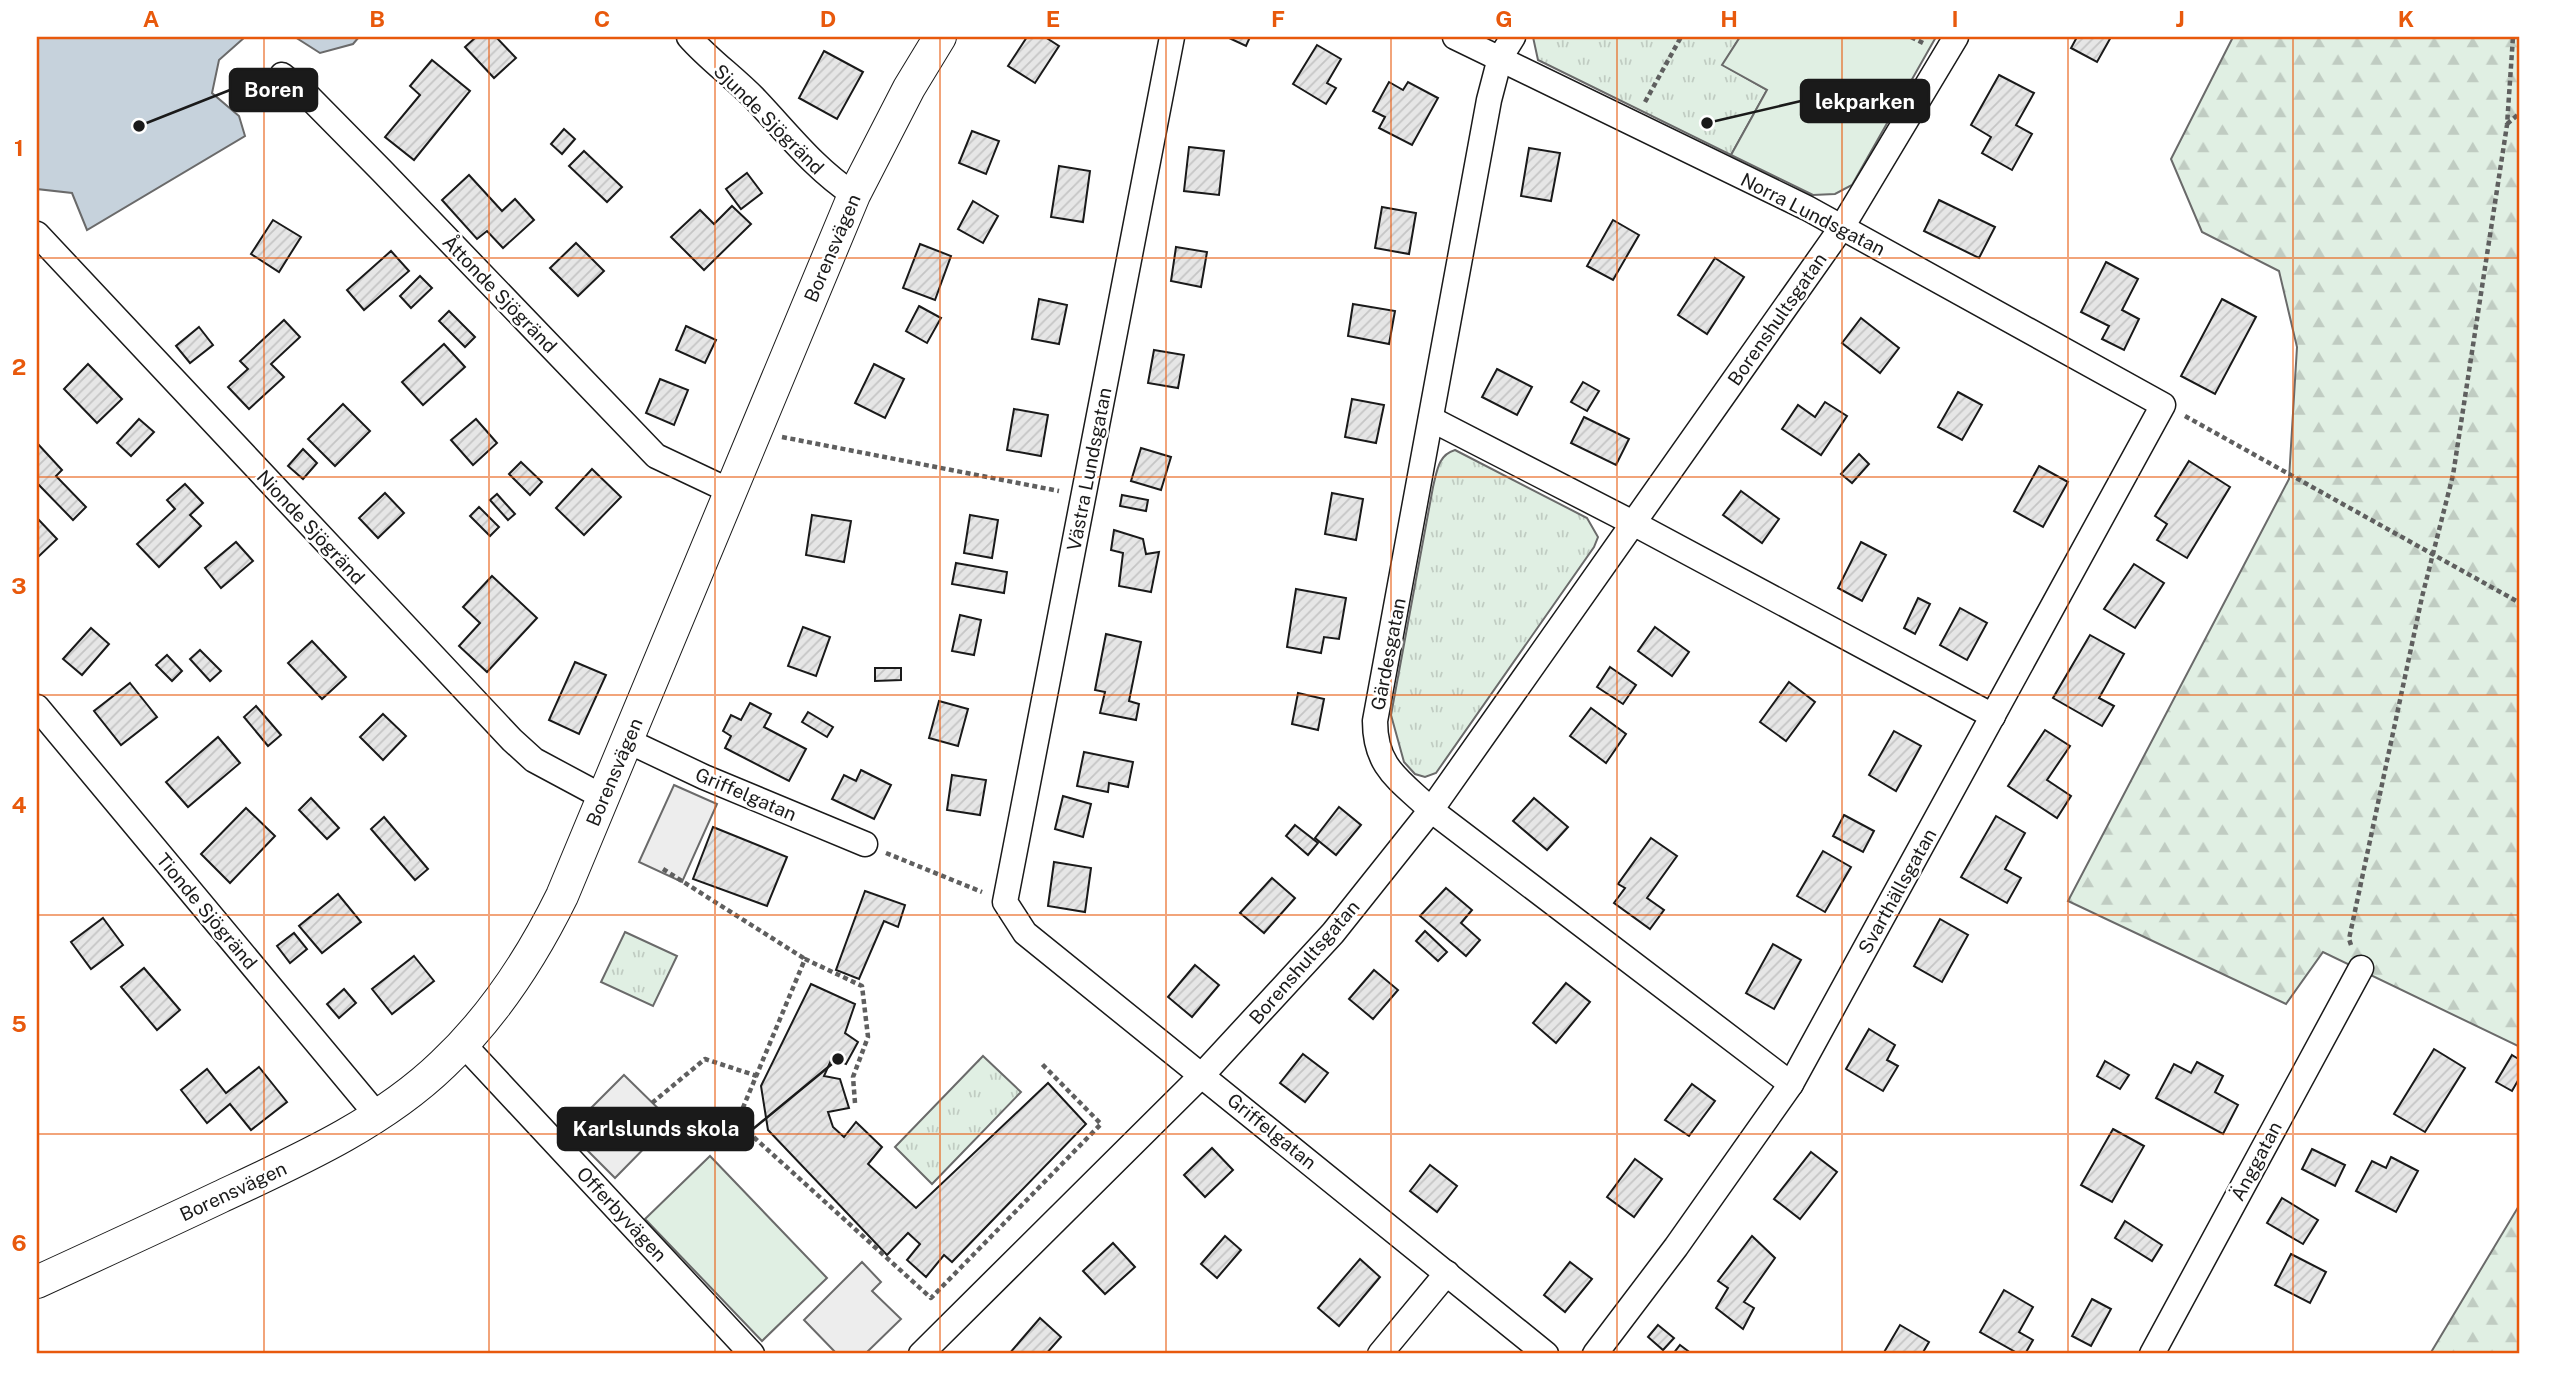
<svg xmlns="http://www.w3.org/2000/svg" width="2557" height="1391" font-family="'Public Sans',sans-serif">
	<defs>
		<pattern id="forest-firs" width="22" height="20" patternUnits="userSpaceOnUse" patternTransform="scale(1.75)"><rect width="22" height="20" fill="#e0efe3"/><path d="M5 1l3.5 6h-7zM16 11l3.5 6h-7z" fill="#c0ccc2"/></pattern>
		<pattern id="park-tufts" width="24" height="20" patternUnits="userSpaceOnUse" patternTransform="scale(1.75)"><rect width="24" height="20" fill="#e0efe3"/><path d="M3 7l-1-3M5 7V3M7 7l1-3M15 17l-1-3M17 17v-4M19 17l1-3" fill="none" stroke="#c0ccc2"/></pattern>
		<pattern id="building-hatch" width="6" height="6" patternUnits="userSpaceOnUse" patternTransform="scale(1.75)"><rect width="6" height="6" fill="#e6e6e6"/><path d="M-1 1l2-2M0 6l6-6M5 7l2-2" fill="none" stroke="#c5c5c5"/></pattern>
	</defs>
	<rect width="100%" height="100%" fill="#fff"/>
	<g fill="url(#forest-firs)" stroke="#6a6a6a" stroke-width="2">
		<polygon points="2233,37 2520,37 2520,1047 2323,952 2286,1004 2068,901 2289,479 2297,347 2279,271 2202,232 2171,159"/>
		<polygon points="2520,1204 2520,1354 2430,1354"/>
	</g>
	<g fill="url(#park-tufts)" stroke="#6a6a6a" stroke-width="2">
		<polygon points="1533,37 1740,37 1723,65 1767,90 1731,155 1538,60"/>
		<path d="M1455,450L1587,518L1598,537L1594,547L1436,773L1425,777L1415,774L1404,762L1391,715L1433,487C1437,471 1438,455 1455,450Z"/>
		<polygon points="625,932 677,956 653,1006 601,982"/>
		<polygon points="983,1056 1021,1092 932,1184 895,1147"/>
	</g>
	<g fill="#e0efe3" stroke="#6a6a6a" stroke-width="2">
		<polygon points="1740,37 1936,37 1852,185 1835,194 1813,195 1731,155 1767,90 1722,65"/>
		<polygon points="710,1156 827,1278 762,1341 645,1219"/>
	</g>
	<g fill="#ededed" stroke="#6a6a6a" stroke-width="2">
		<polygon points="674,785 717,804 682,882 639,862"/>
		<polygon points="624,1075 671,1121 615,1178 568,1131"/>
		<polygon points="862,1262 881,1282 872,1291 901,1319 865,1354 837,1354 804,1320"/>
	</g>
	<g fill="#c6d2dc" stroke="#6a6a6a" stroke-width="2">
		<polygon points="37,37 245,37 219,60 212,93 239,116 245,136 87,230 72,193 37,189"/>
		<polygon points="295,37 359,37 353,44 320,53"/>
	</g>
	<g fill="url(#building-hatch)" stroke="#1a1a1a" stroke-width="2">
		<polygon points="476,37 496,37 516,58 494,78 465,47"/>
		<polygon points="1027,37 1045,37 1059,46 1035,83 1008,66"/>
		<polygon points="1227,37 1250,37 1246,46"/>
		<polygon points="2077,37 2111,37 2097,62 2071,48"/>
		<polygon points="1317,45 1341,59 1327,83 1336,88 1326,104 1293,84"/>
		<polygon points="824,51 863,72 837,119 799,98"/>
		<polygon points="432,60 470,91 414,160 385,137 420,95 410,86"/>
		<polygon points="1999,75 2034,93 2016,125 2032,134 2012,170 1982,153 1991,137 1971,125"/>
		<polygon points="1389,82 1403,90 1408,82 1438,98 1412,145 1379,128 1385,117 1373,111"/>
		<polygon points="564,129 575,139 562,154 551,144"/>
		<polygon points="972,131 999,141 986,174 959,163"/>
		<polygon points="1189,147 1224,151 1219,195 1184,191"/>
		<polygon points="1529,148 1560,153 1551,201 1521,196"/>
		<polygon points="584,151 622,187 607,202 569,166"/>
		<polygon points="1059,166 1090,171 1083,222 1051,217"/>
		<polygon points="747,173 762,193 741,209 726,189"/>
		<polygon points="469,175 502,211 515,199 534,220 503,248 487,231 477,239 442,200"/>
		<polygon points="1939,200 1995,227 1979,258 1924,231"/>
		<polygon points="973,201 998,216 983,243 958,229"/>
		<polygon points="732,206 751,224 704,270 671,237 700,210 714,224"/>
		<polygon points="1382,207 1416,213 1409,254 1375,248"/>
		<polygon points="273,220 301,237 279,272 251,254"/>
		<polygon points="1613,220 1639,235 1613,280 1587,266"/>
		<polygon points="576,243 604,271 578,296 550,268"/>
		<polygon points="920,244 951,256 935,300 903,288"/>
		<polygon points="1176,247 1207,252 1201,287 1171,281"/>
		<polygon points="391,251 409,271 364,310 347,290"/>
		<polygon points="1715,258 1744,277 1707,334 1678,315"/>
		<polygon points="2106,262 2138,279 2122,310 2139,319 2124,350 2102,339 2109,326 2081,312"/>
		<polygon points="420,276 432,288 411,308 400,296"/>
		<polygon points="1039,299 1067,305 1059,344 1032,339"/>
		<polygon points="2222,299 2256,317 2215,394 2181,376"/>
		<polygon points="1353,304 1395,311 1389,344 1348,336"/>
		<polygon points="919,306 941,318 927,343 906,331"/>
		<polygon points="449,311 475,337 465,347 439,321"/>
		<polygon points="1861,318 1899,348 1880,373 1842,343"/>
		<polygon points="284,320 300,337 271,364 284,377 249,409 228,387 248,369 240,361"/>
		<polygon points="686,326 716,340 705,363 676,350"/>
		<polygon points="199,327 213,345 190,363 176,346"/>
		<polygon points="444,344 465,367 423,405 402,382"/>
		<polygon points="1154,350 1184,355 1178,388 1148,383"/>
		<polygon points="88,364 122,399 97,423 64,389"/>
		<polygon points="874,364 904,379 885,418 855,403"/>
		<polygon points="1497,369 1532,387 1517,415 1482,397"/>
		<polygon points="660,379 688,390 674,425 646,413"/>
		<polygon points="1583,382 1599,391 1587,411 1571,402"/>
		<polygon points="1958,392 1982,405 1962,440 1938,427"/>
		<polygon points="1352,399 1384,405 1376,443 1345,437"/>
		<polygon points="1825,402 1847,416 1821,455 1782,429 1798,405 1815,417"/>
		<polygon points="343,404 370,431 335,466 308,439"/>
		<polygon points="1014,409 1048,415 1041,456 1007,450"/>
		<polygon points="1584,417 1629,439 1616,465 1571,443"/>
		<polygon points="139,419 154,432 131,456 117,443"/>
		<polygon points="476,419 497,443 473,465 451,440"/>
		<polygon points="37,443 62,470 56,476 86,507 73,520 37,483"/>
		<polygon points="1141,448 1171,457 1161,490 1131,481"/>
		<polygon points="303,449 317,463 303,479 288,466"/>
		<polygon points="1859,454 1869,464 1852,483 1841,474"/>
		<polygon points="2189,461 2230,487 2187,558 2157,540 2167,524 2155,516"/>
		<polygon points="521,462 542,482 530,495 509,474"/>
		<polygon points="2039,466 2068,482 2043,527 2014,511"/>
		<polygon points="592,469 621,497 584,535 556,508"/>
		<polygon points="185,484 203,503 190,515 201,526 159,567 137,544 175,509 167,500"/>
		<polygon points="1741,491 1779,519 1762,543 1723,515"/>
		<polygon points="385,493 404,513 378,538 359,518"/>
		<polygon points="1332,493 1363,499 1356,540 1325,534"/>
		<polygon points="497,494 515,514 508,520 490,500"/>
		<polygon points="1122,495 1148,500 1146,511 1120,506"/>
		<polygon points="479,507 499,527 490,536 470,516"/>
		<polygon points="812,515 851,521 844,562 806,555"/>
		<polygon points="970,515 998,520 992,558 964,553"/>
		<polygon points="37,518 57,539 37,558"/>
		<polygon points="1114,530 1143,539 1146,554 1159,552 1151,592 1119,586 1123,553 1111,550"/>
		<polygon points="236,542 253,561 221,588 205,568"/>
		<polygon points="1861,542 1886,555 1862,601 1838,588"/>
		<polygon points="956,563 1007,572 1004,593 952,584"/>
		<polygon points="2134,564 2164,583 2135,628 2104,609"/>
		<polygon points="492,576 537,618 487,672 459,646 480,623 463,607"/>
		<polygon points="1296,589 1346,598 1339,639 1324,637 1321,653 1287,647"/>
		<polygon points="1918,598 1930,604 1915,634 1904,628"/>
		<polygon points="1960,608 1987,623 1967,660 1940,645"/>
		<polygon points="960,615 981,620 974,655 952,651"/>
		<polygon points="803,627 830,637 816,676 788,666"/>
		<polygon points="1655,627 1689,652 1672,676 1638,651"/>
		<polygon points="91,628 109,644 82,675 63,659"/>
		<polygon points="1106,634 1141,642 1129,701 1139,704 1136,720 1100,713 1105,692 1095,690"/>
		<polygon points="2090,635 2124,654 2099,698 2114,706 2102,726 2053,698"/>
		<polygon points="312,641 346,677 322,699 288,663"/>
		<polygon points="200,650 221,671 210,681 190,659"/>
		<polygon points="167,655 182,671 172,681 156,665"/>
		<polygon points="575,662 606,675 579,734 549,720"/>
		<polygon points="1610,667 1636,685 1623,704 1597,687"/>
		<polygon points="875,668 901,668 901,680 875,681"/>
		<polygon points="1789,682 1815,702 1786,741 1760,722"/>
		<polygon points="130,683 157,717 121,745 94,711"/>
		<polygon points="1298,693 1324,699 1318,730 1292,724"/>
		<polygon points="939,701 968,709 958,746 929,738"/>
		<polygon points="750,703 771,714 764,727 806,749 789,781 725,748 731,736 723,731 731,715 741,720"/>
		<polygon points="256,706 281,735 268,746 244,717"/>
		<polygon points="1591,708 1626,734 1606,763 1570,736"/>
		<polygon points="808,712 833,727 827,737 802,722"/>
		<polygon points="383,714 406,736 383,760 360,737"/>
		<polygon points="2045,730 2070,746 2047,780 2071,796 2057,818 2008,786"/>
		<polygon points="1894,731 1921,746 1896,791 1869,775"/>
		<polygon points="218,737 240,763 188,807 166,782"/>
		<polygon points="1084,752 1133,762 1128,787 1109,783 1108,792 1077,786"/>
		<polygon points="861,770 891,785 874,819 832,799 844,775 856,781"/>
		<polygon points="952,775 986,780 980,815 947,810"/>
		<polygon points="1063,796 1091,804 1083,837 1055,829"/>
		<polygon points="311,798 339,828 327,839 299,810"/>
		<polygon points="1534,798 1568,827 1547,850 1513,821"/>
		<polygon points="1339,807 1361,825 1336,855 1315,838"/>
		<polygon points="246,808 275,836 230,883 201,854"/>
		<polygon points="1844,815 1874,831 1863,852 1833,836"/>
		<polygon points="1996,816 2025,833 2005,869 2021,878 2007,903 1961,877"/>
		<polygon points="384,817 428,869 415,880 371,829"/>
		<polygon points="1295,825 1318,843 1308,855 1286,836"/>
		<polygon points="713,827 787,857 767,906 693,879"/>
		<polygon points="1651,838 1677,856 1647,898 1664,910 1650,929 1614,903 1625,888 1618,884"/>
		<polygon points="1823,851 1851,867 1825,912 1797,896"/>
		<polygon points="1054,862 1091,868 1085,912 1048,906"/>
		<polygon points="1272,878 1295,898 1264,933 1240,913"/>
		<polygon points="1446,888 1472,910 1461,923 1480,940 1466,956 1420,916"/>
		<polygon points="865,891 905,905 898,927 884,921 859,979 836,970"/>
		<polygon points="338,894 361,922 322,953 299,926"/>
		<polygon points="103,918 123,945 91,969 71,942"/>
		<polygon points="1940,919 1968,935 1942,982 1914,966"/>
		<polygon points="1425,931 1447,952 1438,961 1416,941"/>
		<polygon points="294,933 307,949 290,963 277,946"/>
		<polygon points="1773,944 1801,960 1774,1009 1746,993"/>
		<polygon points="414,956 434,981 392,1014 372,989"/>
		<polygon points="1195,965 1219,985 1192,1017 1168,997"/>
		<polygon points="144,968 180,1010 157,1030 121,987"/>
		<polygon points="1374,970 1398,990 1373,1019 1349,999"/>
		<polygon points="1566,983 1590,1002 1556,1043 1533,1023"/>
		<polygon points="811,984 855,1004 845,1033 858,1042 846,1064 832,1058 824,1076 840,1079 849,1108 828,1112 833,1127 844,1137 856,1122 882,1147 868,1164 916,1208 1048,1083 1086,1124 952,1262 944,1255 926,1277 907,1260 920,1244 908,1233 887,1255 768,1130 761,1086"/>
		<polygon points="344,989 356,1003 339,1018 327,1004"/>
		<polygon points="1869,1029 1895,1045 1887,1060 1898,1066 1883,1091 1846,1069"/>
		<polygon points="2434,1049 2465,1068 2425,1132 2394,1114"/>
		<polygon points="1303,1054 1328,1073 1305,1102 1280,1083"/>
		<polygon points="2512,1055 2520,1060 2520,1077 2512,1091 2496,1082"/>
		<polygon points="2105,1061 2129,1075 2120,1089 2097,1076"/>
		<polygon points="2197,1062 2223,1076 2215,1092 2238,1105 2223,1134 2156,1098 2174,1064 2191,1073"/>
		<polygon points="259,1067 287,1102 251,1130 230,1104 207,1123 181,1090 207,1069 226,1093"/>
		<polygon points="1692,1084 1715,1101 1689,1136 1665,1120"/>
		<polygon points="2113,1129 2144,1146 2112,1202 2081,1185"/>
		<polygon points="1212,1148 1233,1170 1205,1197 1184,1175"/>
		<polygon points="2312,1149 2345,1165 2335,1186 2302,1169"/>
		<polygon points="1811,1152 1837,1172 1800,1219 1774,1199"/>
		<polygon points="2391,1157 2418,1171 2396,1212 2356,1191 2372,1161 2386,1168"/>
		<polygon points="1635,1159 1662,1179 1634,1217 1607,1197"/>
		<polygon points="1430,1165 1457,1186 1437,1212 1410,1191"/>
		<polygon points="2282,1198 2318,1220 2303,1244 2267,1223"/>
		<polygon points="2125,1221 2162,1245 2152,1261 2115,1238"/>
		<polygon points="1225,1236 1241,1250 1217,1278 1201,1264"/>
		<polygon points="1752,1236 1775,1258 1744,1302 1754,1308 1743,1329 1716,1308 1728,1288 1718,1281"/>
		<polygon points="1113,1243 1135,1267 1105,1294 1083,1271"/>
		<polygon points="2291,1254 2326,1272 2310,1303 2275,1285"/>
		<polygon points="1360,1259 1380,1277 1339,1326 1318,1308"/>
		<polygon points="1570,1262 1592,1279 1565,1312 1544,1295"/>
		<polygon points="2004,1290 2033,1307 2019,1332 2033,1340 2025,1354 2019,1354 1980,1332"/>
		<polygon points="2092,1299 2111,1309 2091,1346 2072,1336"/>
		<polygon points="1040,1318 1061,1337 1046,1354 1009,1354"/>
		<polygon points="1658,1325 1674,1338 1663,1350 1648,1337"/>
		<polygon points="1900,1325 1929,1342 1922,1354 1883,1354"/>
		<polygon points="1680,1345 1692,1354 1673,1354"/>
	</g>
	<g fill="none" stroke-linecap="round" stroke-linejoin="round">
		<g stroke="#1a1a1a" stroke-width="27">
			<g id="minor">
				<path d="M689,37C709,60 735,78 756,100C790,136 813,167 854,195"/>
				<polyline points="1172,37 1005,902 1025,933 1546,1354"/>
				<polyline points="1455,37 1807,208 2163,405 1791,1084 1676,1247 1595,1354"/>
				<path d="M1513,37L1500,58L1489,100L1375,721C1375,768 1400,780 1431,810L1791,1084"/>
				<polyline points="282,75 309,97 382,171 656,456 730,491"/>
				<polyline points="37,234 512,740 534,760 603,797"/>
				<polyline points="1431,419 1633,523 1993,716"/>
				<polyline points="37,707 377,1115"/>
				<polyline points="628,741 704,777 865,844"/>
				<polyline points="463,1044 752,1354"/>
				<polyline points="921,1354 1203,1074 1333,933 1431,810 1842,227 1956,37"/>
				<polyline points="1380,1354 1447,1273"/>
				<polyline points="2152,1354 2361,968"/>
			</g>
		</g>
		<g stroke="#1a1a1a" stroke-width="34">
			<path id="tertiary" d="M37,1282C98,1254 159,1226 220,1197C297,1161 381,1124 443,1064C494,1016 531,959 562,896L854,195L909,88L940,37"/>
		</g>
		<g stroke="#5f5f5f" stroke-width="4.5" stroke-dasharray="5 3.5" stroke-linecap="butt">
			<polyline points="1911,37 1923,43"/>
			<polyline points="1645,102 1681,37"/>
			<polyline points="2507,124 2520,113"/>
			<polyline points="2185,416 2520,603"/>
			<polyline points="782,437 1059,491"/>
			<polyline points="886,853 982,892"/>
			<polyline points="663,869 805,959"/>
			<polyline points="2351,945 2349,939 2422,597 2453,475 2507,125 2513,37"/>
			<polyline points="652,1103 705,1059 757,1076"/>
			<polyline points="855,1103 853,1077 868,1037 862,986 805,959 737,1122 931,1298 1101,1124 1041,1063"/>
		</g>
		<use href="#minor" stroke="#fff" stroke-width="24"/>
		<use href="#tertiary" stroke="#fff" stroke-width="32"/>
	</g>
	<path fill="none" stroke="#e8590c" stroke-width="2" stroke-opacity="0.55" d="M264,37V1354M489,37V1354M715,37V1354M940,37V1354M1166,37V1354M1391,37V1354M1617,37V1354M1842,37V1354M2068,37V1354M2293,37V1354M37,258H2520M37,477H2520M37,695H2520M37,915H2520M37,1134H2520"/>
	<g text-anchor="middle" stroke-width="5" stroke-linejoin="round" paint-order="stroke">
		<g font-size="19" fill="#1a1a1a" stroke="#fff">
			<text transform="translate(769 119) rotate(45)" y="7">Sjunde Sjögränd</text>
			<text transform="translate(1813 214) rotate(27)" y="7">Norra Lundsgatan</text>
			<text transform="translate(832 248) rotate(-67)" y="7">Borensvägen</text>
			<text transform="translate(500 294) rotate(46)" y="7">Åttonde Sjögränd</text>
			<text transform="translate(1777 319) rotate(-55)" y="7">Borenshultsgatan</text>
			<text transform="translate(1089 469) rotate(-79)" y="7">Västra Lundsgatan</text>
			<text transform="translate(311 527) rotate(47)" y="7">Nionde Sjögränd</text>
			<text transform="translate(1388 654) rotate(-79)" y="7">Gärdesgatan</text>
			<text transform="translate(614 772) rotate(-67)" y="7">Borensvägen</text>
			<text transform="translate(746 794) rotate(23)" y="7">Griffelgatan</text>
			<text transform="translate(1897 891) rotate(-61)" y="7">Svarthällsgatan</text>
			<text transform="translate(207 911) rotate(50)" y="7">Tionde Sjögränd</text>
			<text transform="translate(1304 962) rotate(-49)" y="7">Borenshultsgatan</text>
			<text transform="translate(1272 1131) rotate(39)" y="7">Griffelgatan</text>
			<text transform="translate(2256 1161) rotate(-62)" y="7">Änggatan</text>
			<text transform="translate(233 1191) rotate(-25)" y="7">Borensvägen</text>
			<text transform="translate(622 1214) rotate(47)" y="7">Offerbyvägen</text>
		</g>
	</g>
	<path fill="none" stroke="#1a1a1a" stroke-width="2.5" d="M139 126L230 90M1707 123L1801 101M838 1059L753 1129"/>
	<g fill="#1a1a1a" stroke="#fff" stroke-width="2.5">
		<circle cx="139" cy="126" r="7"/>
		<circle cx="1707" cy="123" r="7"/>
		<circle cx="838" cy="1059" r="7"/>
	</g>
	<g fill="#1a1a1a" stroke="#1a1a1a" stroke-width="2.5">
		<rect x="230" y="69" width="87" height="42" rx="7"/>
		<rect x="1801" y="80" width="128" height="42" rx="7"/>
		<rect x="558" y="1108" width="195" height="42" rx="7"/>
	</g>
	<g font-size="21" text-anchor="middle" font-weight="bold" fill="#fff">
		<text x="274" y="97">Boren</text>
		<text x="1865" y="109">lekparken</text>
		<text x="656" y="1136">Karlslunds skola</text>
	</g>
	<rect width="2557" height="1391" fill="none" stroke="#ffffff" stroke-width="77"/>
	<rect x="38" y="38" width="2480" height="1314" fill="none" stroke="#e8590c" stroke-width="2.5"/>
	<g font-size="23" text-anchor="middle" font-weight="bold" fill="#e8590c">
		<text x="151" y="27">A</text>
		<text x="377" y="27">B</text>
		<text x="602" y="27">C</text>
		<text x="828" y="27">D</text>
		<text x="1053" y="27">E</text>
		<text x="1278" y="27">F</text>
		<text x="1504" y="27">G</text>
		<text x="1729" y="27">H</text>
		<text x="1955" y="27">I</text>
		<text x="2180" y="27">J</text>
		<text x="2406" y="27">K</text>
		<text x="19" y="156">1</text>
		<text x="19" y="375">2</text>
		<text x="19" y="594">3</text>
		<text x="19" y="813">4</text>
		<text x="19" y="1032">5</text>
		<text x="19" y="1251">6</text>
	</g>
</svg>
